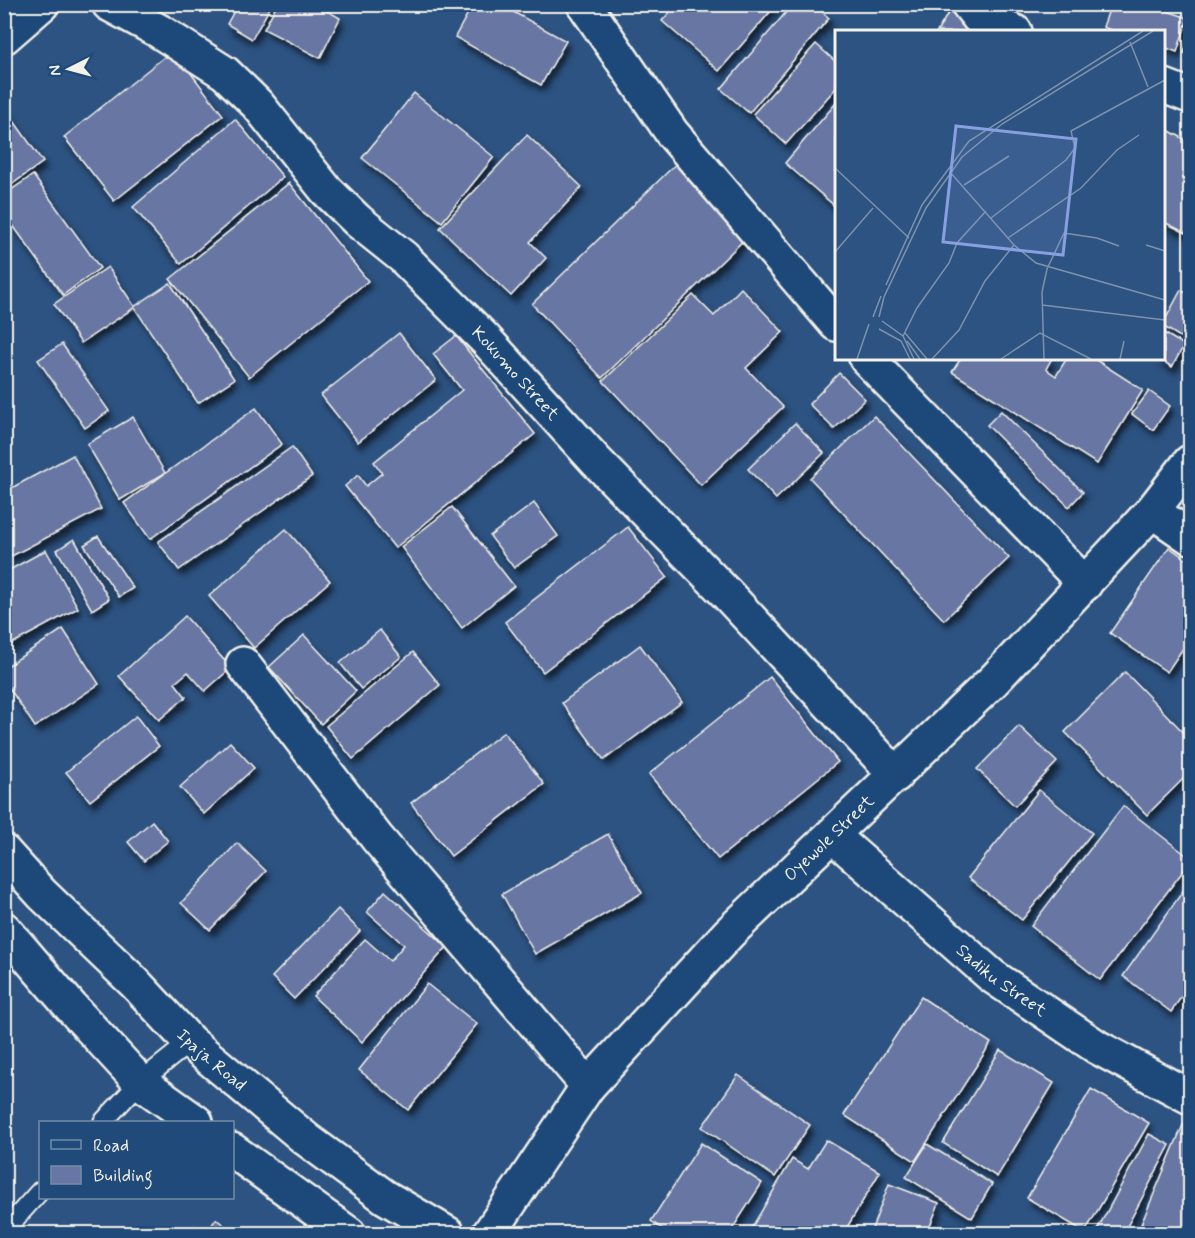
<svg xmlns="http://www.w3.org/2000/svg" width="1195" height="1238" font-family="Mynerve,sans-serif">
	<defs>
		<filter id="shadow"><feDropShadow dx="3.5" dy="6" stdDeviation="3" flood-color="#0009"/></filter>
	</defs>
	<rect width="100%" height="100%" fill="#2d5382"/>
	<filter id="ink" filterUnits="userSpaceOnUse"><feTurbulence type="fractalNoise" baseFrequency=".0167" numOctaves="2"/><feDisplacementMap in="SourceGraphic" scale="12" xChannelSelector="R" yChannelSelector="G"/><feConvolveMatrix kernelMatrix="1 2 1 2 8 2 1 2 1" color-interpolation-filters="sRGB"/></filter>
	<g filter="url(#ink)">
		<g fill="#6776a4" stroke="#f4f1e8" stroke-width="1.5" filter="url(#shadow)">
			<polygon points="238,4 272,4 252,39 227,24"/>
			<polygon points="277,4 315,4 340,18 320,58 264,29"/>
			<polygon points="473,4 508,4 506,8 566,41 541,85 455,37"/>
			<polygon points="677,4 777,4 719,71 662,21"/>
			<polygon points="793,4 814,4 829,18 749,113 721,89"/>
			<polygon points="1111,4 1147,4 1188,18 1177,52 1164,47 1164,32 1116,32 1103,27"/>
			<polygon points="951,8 991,32 937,32"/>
			<polygon points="1190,34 1190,55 1184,53"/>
			<polygon points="816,44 836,62 836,88 786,144 753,114"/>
			<polygon points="173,50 223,115 114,201 64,137"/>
			<polygon points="414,93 494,157 442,222 362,158"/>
			<polygon points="836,103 836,207 785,163"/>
			<polygon points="4,107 43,162 4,190"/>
			<polygon points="235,119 283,177 181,264 133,207"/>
			<polygon points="1164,128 1190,142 1190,235 1164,222"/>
			<polygon points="527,135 582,187 530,242 546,258 511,296 440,228"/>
			<polygon points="684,156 754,230 602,378 532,304"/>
			<polygon points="33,175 100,268 63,295 4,213 4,195"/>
			<polygon points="289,183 368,281 249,377 170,279"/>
			<polygon points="108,267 135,307 81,343 54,304"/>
			<polygon points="170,283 234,379 198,403 134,307"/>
			<polygon points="741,288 783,332 746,368 783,407 701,485 603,381 693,295 714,316"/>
			<polygon points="1181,290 1190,295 1190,343 1164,327 1164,322"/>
			<polygon points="399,333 436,380 358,442 321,395"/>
			<polygon points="1164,333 1184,345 1172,367 1158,358 1164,358"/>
			<polygon points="456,336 535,434 395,548 345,486 358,475 366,486 382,473 374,462 462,390 433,354"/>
			<polygon points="62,344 109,411 85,428 38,360"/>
			<polygon points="961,358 1052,358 1046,369 1056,376 1067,358 1093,358 1143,390 1097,464 952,372"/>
			<polygon points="839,373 865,399 834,429 809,404"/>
			<polygon points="1149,391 1170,406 1153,430 1132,414"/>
			<polygon points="256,408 282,444 150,539 124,503"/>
			<polygon points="1001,411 1083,492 1069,507 987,425"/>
			<polygon points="874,416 1009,558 944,620 810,478"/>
			<polygon points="133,417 165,473 120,500 87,444"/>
			<polygon points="795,423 824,453 776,499 748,469"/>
			<polygon points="292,447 312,476 179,570 158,542"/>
			<polygon points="73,455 101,509 4,560 4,492"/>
			<polygon points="534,503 558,536 514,568 490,536"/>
			<polygon points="452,507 514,586 462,628 401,547"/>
			<polygon points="628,527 667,577 543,672 505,622"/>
			<polygon points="286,529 330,581 254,648 209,596"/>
			<polygon points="98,536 133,588 119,597 84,545"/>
			<polygon points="74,539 109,599 92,610 57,550"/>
			<polygon points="1169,547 1190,562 1190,638 1167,672 1110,633"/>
			<polygon points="46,550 78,608 4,648 4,573"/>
			<polygon points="185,616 231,668 205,691 188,672 175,683 186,697 159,720 119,676"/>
			<polygon points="63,629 99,684 35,727 4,680 4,668"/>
			<polygon points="380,630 401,657 361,689 340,663"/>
			<polygon points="304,635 356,691 321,724 269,667"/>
			<polygon points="640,645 682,702 604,760 562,703"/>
			<polygon points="413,652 440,685 353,759 326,726"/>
			<polygon points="1125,672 1190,739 1190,785 1184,778 1147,815 1065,732"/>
			<polygon points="770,677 838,762 718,859 649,774"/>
			<polygon points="136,716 159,746 90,801 66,772"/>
			<polygon points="1019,726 1057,762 1015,806 977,769"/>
			<polygon points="504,732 544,784 451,856 411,803"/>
			<polygon points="230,742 254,768 204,814 180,787"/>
			<polygon points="1039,790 1092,833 1022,920 968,878"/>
			<polygon points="1123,806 1190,858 1190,862 1100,980 1031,926"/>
			<polygon points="152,821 168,841 144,861 128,842"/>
			<polygon points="608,834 642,893 535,954 502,894"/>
			<polygon points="237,843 266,871 210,930 181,903"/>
			<polygon points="1190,881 1190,984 1171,1012 1123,976"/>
			<polygon points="385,891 447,947 362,1042 313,996 365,939 390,961 404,945 367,912"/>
			<polygon points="338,909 360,931 294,999 272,977"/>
			<polygon points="427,984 477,1024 408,1110 359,1070"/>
			<polygon points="921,997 991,1043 915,1161 844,1115"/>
			<polygon points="1000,1050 1054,1083 997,1177 943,1143"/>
			<polygon points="738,1075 810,1125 775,1177 702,1127"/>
			<polygon points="1091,1089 1149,1123 1085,1232 1027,1198"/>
			<polygon points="1183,1125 1190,1128 1190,1234 1137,1234"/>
			<polygon points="1149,1134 1170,1145 1123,1234 1095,1234"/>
			<polygon points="826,1140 880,1172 843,1234 748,1234 792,1159 808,1169"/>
			<polygon points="701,1143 762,1183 729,1234 670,1234 651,1221"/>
			<polygon points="927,1144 992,1184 972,1218 906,1177"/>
			<polygon points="889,1184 939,1203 927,1234 870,1234"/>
			<polygon points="216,1219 236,1234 188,1234 195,1225 206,1233"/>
		</g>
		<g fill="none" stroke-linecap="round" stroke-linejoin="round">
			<g stroke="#f4f1e8" stroke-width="22">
				<g id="lane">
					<polyline points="103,1122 140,1082 190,1042"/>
					<polyline points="4,1231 40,1191"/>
				</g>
			</g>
			<g stroke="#f4f1e8" stroke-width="38">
				<g id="street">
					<path id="s1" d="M109,4L159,31L225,73L258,105L326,190L358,221L403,257L486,340L596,461L725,592L896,775"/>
					<polyline points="584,4 672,133 836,324"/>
					<polyline points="968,4 979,18 1015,32"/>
					<polyline points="4,37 42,4"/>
					<polyline points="1164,86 1190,96"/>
					<polyline points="866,358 1085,584"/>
					<polyline points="1152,511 1190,537"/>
					<polyline points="243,664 377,838 588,1086"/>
					<path id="s2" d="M833,836L992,976L1097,1047L1190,1097"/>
					<path id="s3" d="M489,1234L588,1086L729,933L994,680L1152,511L1190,462"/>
				</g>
			</g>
			<g stroke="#f4f1e8" stroke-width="38">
				<g id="secondary">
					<path id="s4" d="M4,852L42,894L135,983L190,1042L306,1139L385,1197L448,1234"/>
					<polyline points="4,929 71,1007 140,1082 196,1122"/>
					<polyline points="232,1150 349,1234"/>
				</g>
			</g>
			<use href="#lane" stroke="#1f4a7a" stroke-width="18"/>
			<use href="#street" stroke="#1f4a7a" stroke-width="33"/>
			<use href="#secondary" stroke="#1f4a7a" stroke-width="33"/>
		</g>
	</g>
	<g text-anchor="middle" stroke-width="4.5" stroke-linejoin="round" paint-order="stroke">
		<g font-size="18" fill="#f4f1e8" stroke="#1f4a7a">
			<text dy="6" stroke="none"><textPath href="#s1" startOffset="554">Kokumo Street</textPath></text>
			<text dy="6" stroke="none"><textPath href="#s3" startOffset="524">Oyewole Street</textPath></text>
			<text dy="6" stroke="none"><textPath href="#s2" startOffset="222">Sadiku Street</textPath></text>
			<text dy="6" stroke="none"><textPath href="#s4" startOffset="294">Ipaja Road</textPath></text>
		</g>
	</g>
	<g transform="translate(835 30)">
		<rect width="330" height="330" fill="#2d5382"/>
		<path fill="none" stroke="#7d92ab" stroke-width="1.5" d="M295,12L313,57M0,138L74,208M115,142L179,215L201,233L330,270M129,155L174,126M156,188L231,130L240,118L236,101L330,50M173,208L246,158L282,120L304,105M311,215L330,221M0,222L38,178M51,255L87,175L134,111L308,1M207,275L330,290M38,287L46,266M44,287L49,267L91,178L127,127L167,94L318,1M47,291L68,306L79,329M44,299L66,311L75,329M70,303L92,329M68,306L82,278L114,233L122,213L151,181M72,311L85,329M22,329L34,294M97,329L124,300L150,251L179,215M166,329L205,303L256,329M209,329L207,262L212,239L229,203L262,208L284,216M285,329L289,311"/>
		<path fill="#88a0e0" fill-opacity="0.15" stroke="#88a0e0" stroke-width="3" d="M121,96L241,109L228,225L108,212Z"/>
		<rect width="330" height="330" fill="none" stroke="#f4f1e8" stroke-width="3"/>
	</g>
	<rect width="1195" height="1238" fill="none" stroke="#1f4a7a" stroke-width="24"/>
	<rect x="12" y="12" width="1171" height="1214" fill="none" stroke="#f4f1e8" stroke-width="2" filter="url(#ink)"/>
	<rect x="39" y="1121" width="195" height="78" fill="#1f4a7a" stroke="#748da6" stroke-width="1.5"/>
	<rect x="51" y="1140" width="30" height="9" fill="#1f4a7a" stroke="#748da6" stroke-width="1.5"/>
	<text x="93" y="1151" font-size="18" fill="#f4f1e8">Road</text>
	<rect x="51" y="1166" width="30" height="18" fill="#6776a4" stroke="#748da6" stroke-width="1.5"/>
	<text x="93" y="1181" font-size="18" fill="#f4f1e8">Building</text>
	<g transform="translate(69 69) rotate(264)" stroke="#1f4a7a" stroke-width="4.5" paint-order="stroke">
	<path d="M0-4.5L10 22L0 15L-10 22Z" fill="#f4f1e8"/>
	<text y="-9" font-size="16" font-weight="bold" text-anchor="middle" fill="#f4f1e8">N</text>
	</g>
</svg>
